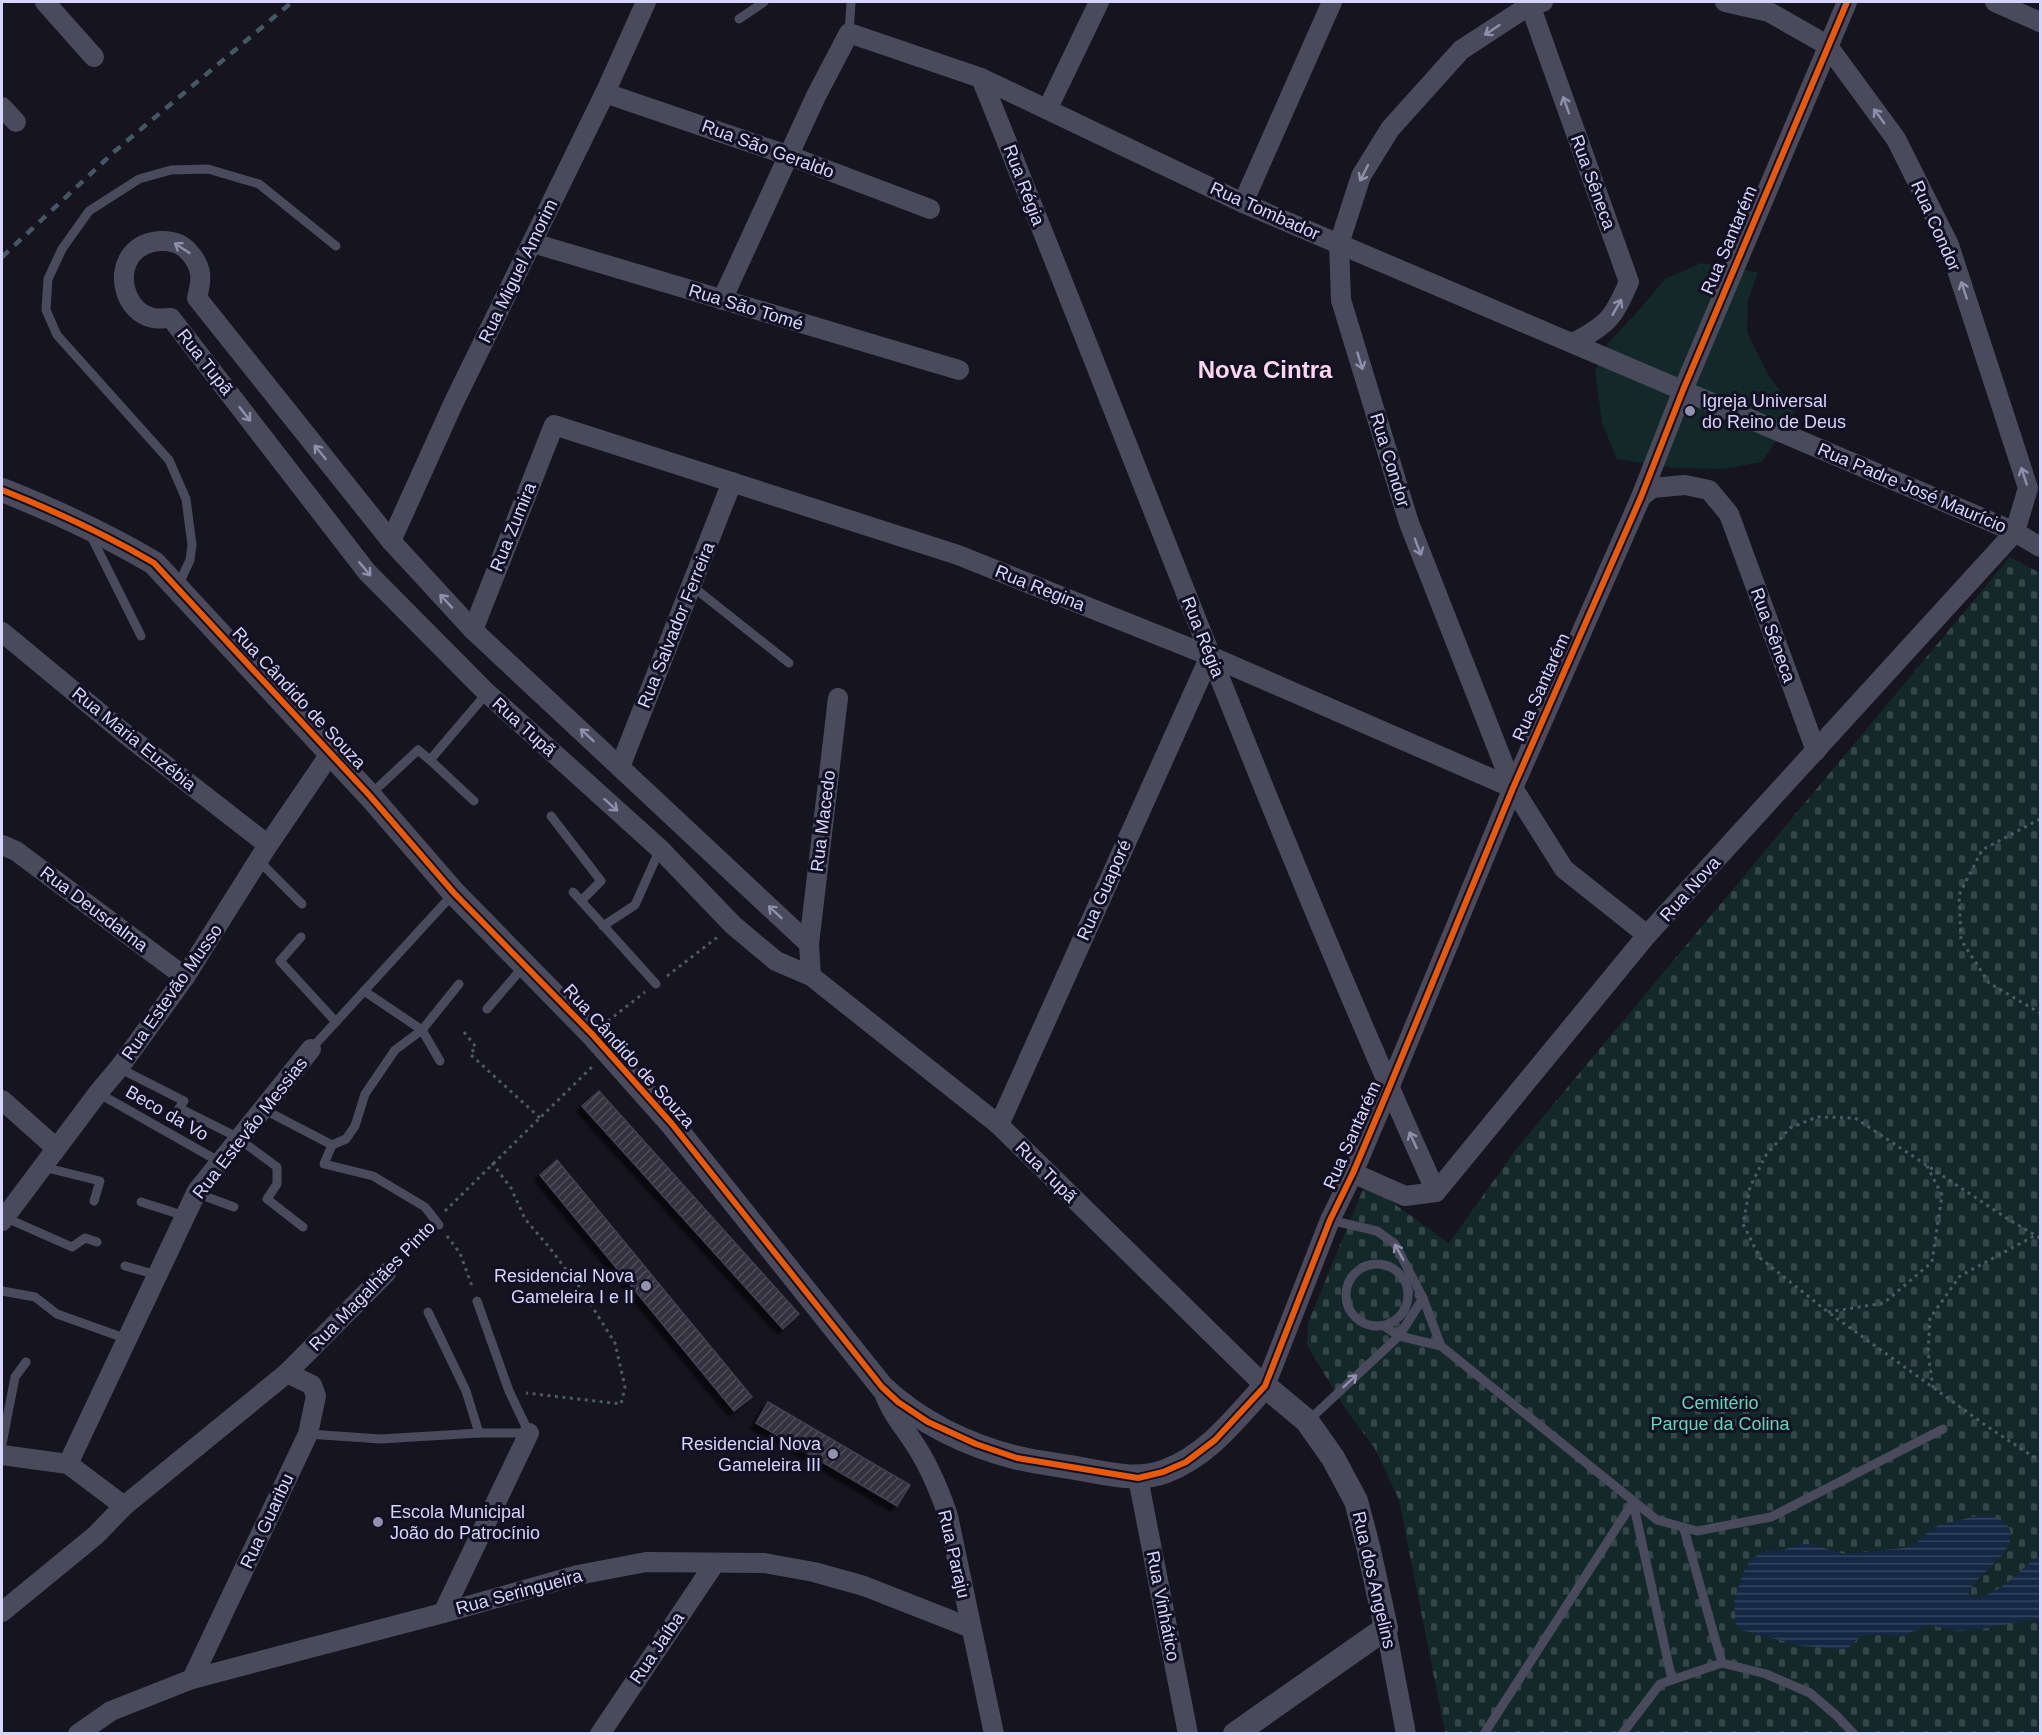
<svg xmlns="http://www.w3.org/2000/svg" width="2042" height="1735" font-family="Arial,sans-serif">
	<defs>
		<pattern id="cemetery-stones" width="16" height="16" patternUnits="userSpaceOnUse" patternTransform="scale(1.5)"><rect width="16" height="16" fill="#132828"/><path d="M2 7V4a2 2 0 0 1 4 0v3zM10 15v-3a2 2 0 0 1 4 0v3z" fill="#354648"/></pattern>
		<pattern id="water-rules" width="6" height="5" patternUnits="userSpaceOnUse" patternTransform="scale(1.5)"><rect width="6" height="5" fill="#142843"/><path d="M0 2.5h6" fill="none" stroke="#35465f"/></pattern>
		<pattern id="building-hatch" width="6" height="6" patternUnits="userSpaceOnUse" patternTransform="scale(1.5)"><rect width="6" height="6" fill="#343240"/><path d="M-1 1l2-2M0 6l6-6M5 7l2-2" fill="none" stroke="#514f5c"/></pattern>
		<filter id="shadow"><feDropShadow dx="-5.5" dy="5.5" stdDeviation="1.5" flood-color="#0009"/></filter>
	</defs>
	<rect width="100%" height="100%" fill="#16141e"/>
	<polygon fill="#132828" points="1701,263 1758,272 1748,300 1747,332 1769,376 1796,410 1762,462 1723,469 1674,468 1617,459 1602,423 1595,371 1609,342 1639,310 1665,279"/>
	<polygon fill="url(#cemetery-stones)" points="2010,557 2040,573 2040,1733 1445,1733 1399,1500 1374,1447 1346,1410 1307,1345 1308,1323 1363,1189 1372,1188 1449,1243 1517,1148"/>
	<path fill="url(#water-rules)" d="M1979,1515C1990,1516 2003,1517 2009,1528C2020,1552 1977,1572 1968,1593L1972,1598C1992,1597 2010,1581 2025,1567C2030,1563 2034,1558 2040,1557V1618L1988,1628L1959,1631L1928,1625L1899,1637L1875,1634L1861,1636L1848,1648L1841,1649L1802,1646L1742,1630L1736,1625L1734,1602L1742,1575L1750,1560L1762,1552L1768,1550L1780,1551L1800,1544H1810L1844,1554L1904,1548L1914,1545L1933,1528L1940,1525Z"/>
	<g fill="url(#building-hatch)" stroke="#423f51" stroke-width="1.5" filter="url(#shadow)">
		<polygon points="599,1091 799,1314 783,1329 582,1106"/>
		<polygon points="557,1160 752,1397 734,1411 540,1175"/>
		<polygon points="768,1402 910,1485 897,1506 756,1423"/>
	</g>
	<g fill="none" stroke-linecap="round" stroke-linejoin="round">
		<g stroke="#4c5a65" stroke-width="3" stroke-dasharray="3 4.5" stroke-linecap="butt">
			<polyline points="2040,819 1982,850 1959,895 1961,940 1989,983 2040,1013"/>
			<polyline points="667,976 719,936"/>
			<polyline points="608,1021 645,992"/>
			<polyline points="464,1032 476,1047 470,1054 540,1118"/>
			<polyline points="492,1163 511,1188 525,1219 549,1247 581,1289 615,1343 625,1387 621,1404 526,1393"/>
			<polyline points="445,1211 593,1066"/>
			<polyline points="447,1236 460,1253 473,1289"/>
			<polyline points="2040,1238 2008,1219 1855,1118 1817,1117 1790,1128 1766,1155 1750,1187 1743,1224 1760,1258 1828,1312 1988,1427 2040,1461"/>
			<polyline points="397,1260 426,1230"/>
			<polyline points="1828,1312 1884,1303 1932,1262 1942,1195 1927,1166"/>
			<polyline points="1933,1388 1928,1353 1930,1318 1960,1276 2036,1235"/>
		</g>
		<g stroke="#4a4a5d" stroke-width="9">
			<polyline points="739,19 764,2"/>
			<polyline points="849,33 851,2"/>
			<polyline points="91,536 141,636"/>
			<polyline points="178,586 190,560 192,545 186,499 169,460 57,335 46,310 48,279 62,249 89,211 139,179 171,170 208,169 259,184 336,246"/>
			<polyline points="692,586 789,663"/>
			<polyline points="430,760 474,801"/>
			<polyline points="371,794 418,750 430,760 487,693"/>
			<polyline points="551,816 601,881 581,901"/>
			<polyline points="259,861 302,904"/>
			<polyline points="573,892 656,984"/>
			<polyline points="603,926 635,905 660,849"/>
			<polyline points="301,937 280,961 336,1022"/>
			<polyline points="364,991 422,1030 440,1061"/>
			<polyline points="487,1009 523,967"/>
			<polyline points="311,1049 453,894"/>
			<polyline points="119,1068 184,1101 179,1108 235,1136 277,1167 277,1184 267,1199 303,1227"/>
			<polyline points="98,1093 220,1162"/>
			<polyline points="263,1109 332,1145 346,1139 355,1126 365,1094 395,1050 422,1030 459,984"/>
			<polyline points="332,1145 324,1164 373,1176 425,1207 439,1225"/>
			<polyline points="43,1167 100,1181 94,1201"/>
			<polyline points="196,1193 234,1207"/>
			<polyline points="141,1202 185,1216"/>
			<polyline points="4,1217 72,1247 85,1238 97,1242"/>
			<polyline points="1330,1220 1377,1231 1395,1244 1423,1298 1441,1346 1399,1336 1384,1326"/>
			<circle cx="1377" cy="1295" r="31"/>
			<polyline points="125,1266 157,1275"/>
			<polyline points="2,1291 35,1297 57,1314 127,1339"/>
			<polyline points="428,1312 466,1391 479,1433"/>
			<polyline points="1441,1346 1657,1520 1697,1531 1771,1517 1943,1429"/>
			<polyline points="1309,1420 1399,1336 1423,1298 1419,1295"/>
			<polyline points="308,1434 381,1439 479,1433 529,1433 509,1391 477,1301"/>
			<polyline points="2,1444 15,1377 26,1362"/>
			<polyline points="1633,1502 1672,1680"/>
			<polyline points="1684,1529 1722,1663"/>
			<polyline points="1484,1734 1633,1502"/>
			<polyline points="1622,1734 1660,1684 1722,1663 1766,1674 1810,1693 1837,1716 1854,1734"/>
		</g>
		<g stroke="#4a4a5d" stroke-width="20">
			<polyline points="45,2 94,57"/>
			<path d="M1529,2L1629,282C1613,318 1609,324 1573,343"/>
			<polyline points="1543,2 1530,5 1461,50 1390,129 1361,176 1339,244 1341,300 1409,523 1513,788 1564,869 1647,935"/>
			<polyline points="1995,2 2040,22"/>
			<path d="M981,78C1132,449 1271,826 1436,1192"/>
			<polyline points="605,93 790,156 930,209"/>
			<polyline points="2,107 16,122"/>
			<polyline points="1048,108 1099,2"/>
			<polyline points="1243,203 1332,2"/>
			<polyline points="533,243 959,370"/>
			<polyline points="722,300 816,96 849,33 981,78 1243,203 2015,532 2040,547"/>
			<polyline points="1641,497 1652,488 1685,485 1709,490 1729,514 1816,751"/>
			<polyline points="391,541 453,404 605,93 646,2"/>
			<polyline points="473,630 554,425 958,555 1210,656 1513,788"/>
			<polyline points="2,632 124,733 268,845"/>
			<polyline points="620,767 732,482"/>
			<polyline points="2,845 16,851 185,977"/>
			<polyline points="809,944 838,698"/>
			<path d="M811,976L809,944L473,630L391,541L197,298C202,279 203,268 189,252C175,236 146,238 132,254C115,275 126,312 153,318C158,319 166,318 171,318L367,572L487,693L660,849L733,925L776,961L811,976L999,1125L1265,1386L1330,1220L1353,1173L1389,1088L1513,788L1641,497L1683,390L1847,2"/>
			<polyline points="2,1100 56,1148"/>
			<polyline points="999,1125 1210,656"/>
			<polyline points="1353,1173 1405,1196 1436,1192 1647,935 2015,532 2028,488 1949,245 1896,139 1827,45 1769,12 1725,2"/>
			<polyline points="2,1221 98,1093 119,1068 185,977 268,845 330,754"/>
			<path d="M882,1387C888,1408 900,1422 912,1440C928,1463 939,1489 948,1516L994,1734"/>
			<polyline points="2,1455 68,1464 124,1506"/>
			<polyline points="68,1464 197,1191 311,1049"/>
			<polyline points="1138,1478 1188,1734"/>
			<polyline points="2,1612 96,1535 124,1506 287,1373 386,1273"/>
			<polyline points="443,1613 529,1433"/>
			<polyline points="1386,1628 1406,1734"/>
			<polyline points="192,1679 308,1434 316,1396 312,1385 287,1373"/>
			<polyline points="78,1734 111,1711 192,1679 443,1613 578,1575 646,1562 764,1563 814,1572 864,1586 971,1628"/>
			<polyline points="600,1734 715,1563"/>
		</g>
		<path stroke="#4a4a5d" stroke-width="24" d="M2,490C55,511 105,534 154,563L370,796L454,893L592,1034L672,1124L882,1387C919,1422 968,1446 1018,1458C1038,1463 1060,1465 1081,1469C1109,1474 1138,1482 1166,1471C1208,1455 1235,1419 1265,1386L1307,1421L1333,1458L1356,1501L1368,1546L1386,1628L1235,1734"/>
		<polyline stroke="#445765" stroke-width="4.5" stroke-dasharray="9 8" stroke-linecap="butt" points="2,257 115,151 292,2"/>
		<g stroke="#121022" stroke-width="10">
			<path id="cycleway" d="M2,490C55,511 105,534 154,563L370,796L454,893L592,1034L672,1124L882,1387L898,1402L928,1422L976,1444L1017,1458L1138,1478L1163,1472L1186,1462L1215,1440L1265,1386L1330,1220L1353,1173L1389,1088L1513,788L1641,497L1683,390L1847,2"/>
		</g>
		<use href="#cycleway" stroke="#e8590c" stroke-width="6"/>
	</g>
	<defs><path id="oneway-shaft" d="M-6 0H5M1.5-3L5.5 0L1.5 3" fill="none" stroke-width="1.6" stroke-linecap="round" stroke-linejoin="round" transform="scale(1.5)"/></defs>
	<g stroke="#908fac">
		<use href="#oneway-shaft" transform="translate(1492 30) rotate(146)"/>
		<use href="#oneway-shaft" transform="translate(1566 105) rotate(-110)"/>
		<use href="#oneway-shaft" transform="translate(1879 116) rotate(-126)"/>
		<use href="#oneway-shaft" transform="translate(1364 173) rotate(117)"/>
		<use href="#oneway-shaft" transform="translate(182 248) rotate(-147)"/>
		<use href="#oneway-shaft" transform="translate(1964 290) rotate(-108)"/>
		<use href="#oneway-shaft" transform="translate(1617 307) rotate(-60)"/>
		<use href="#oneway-shaft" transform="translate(1360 361) rotate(73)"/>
		<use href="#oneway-shaft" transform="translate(245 414) rotate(52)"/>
		<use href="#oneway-shaft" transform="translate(320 452) rotate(-129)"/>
		<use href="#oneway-shaft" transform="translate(2024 476) rotate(-108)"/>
		<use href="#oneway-shaft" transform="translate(1418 547) rotate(69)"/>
		<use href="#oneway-shaft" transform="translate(365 569) rotate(50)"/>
		<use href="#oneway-shaft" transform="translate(446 601) rotate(-133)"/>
		<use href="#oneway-shaft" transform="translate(587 735) rotate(-137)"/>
		<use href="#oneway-shaft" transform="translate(611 805) rotate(42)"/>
		<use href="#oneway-shaft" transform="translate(775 912) rotate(-137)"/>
		<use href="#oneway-shaft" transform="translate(1413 1140) rotate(-114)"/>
		<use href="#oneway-shaft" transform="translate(1399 1252) rotate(-119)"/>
		<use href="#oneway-shaft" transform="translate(1350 1381) rotate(-43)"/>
	</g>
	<g fill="#9391ae" stroke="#121022" stroke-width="2">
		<circle cx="1690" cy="411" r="6"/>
		<circle cx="646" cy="1286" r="6"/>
		<circle cx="833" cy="1454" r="6"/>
		<circle cx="378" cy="1522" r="6"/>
	</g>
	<g text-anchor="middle" stroke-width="6" stroke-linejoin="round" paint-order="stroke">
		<g font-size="18" fill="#d7d4fb" stroke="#121022">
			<text transform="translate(768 149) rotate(20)" y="6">Rua São Geraldo</text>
			<text transform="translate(1593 182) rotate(70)" y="6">Rua Sêneca</text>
			<text transform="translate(1024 185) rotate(69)" y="6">Rua Régia</text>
			<text transform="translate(1265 211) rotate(24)" y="6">Rua Tombador</text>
			<text transform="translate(1936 226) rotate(66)" y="6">Rua Condor</text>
			<text transform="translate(1729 240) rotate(-67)" y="6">Rua Santarém</text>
			<text transform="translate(518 271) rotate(-64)" y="6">Rua Miguel Amorim</text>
			<text transform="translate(746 307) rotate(17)" y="6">Rua São Tomé</text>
			<text transform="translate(205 362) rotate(52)" y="6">Rua Tupã</text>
			<text transform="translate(1390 460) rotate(73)" y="6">Rua Condor</text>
			<text transform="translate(1912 488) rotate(23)" y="6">Rua Padre José Maurício</text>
			<text transform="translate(513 527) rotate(-68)" y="6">Rua Zumira</text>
			<text transform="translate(1040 588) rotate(22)" y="6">Rua Regina</text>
			<text transform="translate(676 625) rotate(-68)" y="6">Rua Salvador Ferreira</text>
			<text transform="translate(1773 635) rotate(70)" y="6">Rua Sêneca</text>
			<text transform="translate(1203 637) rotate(68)" y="6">Rua Régia</text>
			<text transform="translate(1541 687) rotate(-66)" y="6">Rua Santarém</text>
			<text transform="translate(299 698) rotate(47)" y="6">Rua Cândido de Souza</text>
			<text transform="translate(524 727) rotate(42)" y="6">Rua Tupã</text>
			<text transform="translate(134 739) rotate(39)" y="6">Rua Maria Euzébia</text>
			<text transform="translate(823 821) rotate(-83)" y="6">Rua Macedo</text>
			<text transform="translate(1690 889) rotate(-48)" y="6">Rua Nova</text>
			<text transform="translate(1104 890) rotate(-66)" y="6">Rua Guaporé</text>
			<text transform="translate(94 909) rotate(37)" y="6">Rua Deusdalma</text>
			<text transform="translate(172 992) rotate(-55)" y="6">Rua Estevão Musso</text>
			<text transform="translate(629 1056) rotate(48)" y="6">Rua Cândido de Souza</text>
			<text transform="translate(167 1113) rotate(30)" y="6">Beco da Vo</text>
			<text transform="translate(250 1128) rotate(-52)" y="6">Rua Estevão Messias</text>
			<text transform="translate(1352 1135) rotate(-66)" y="6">Rua Santarém</text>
			<text transform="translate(1046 1172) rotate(45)" y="6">Rua Tupã</text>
			<text transform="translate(372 1286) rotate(-46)" y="6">Rua Magalhães Pinto</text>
			<text transform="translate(267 1521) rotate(-65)" y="6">Rua Guaribu</text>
			<text transform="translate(954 1554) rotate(77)" y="6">Rua Paraju</text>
			<text transform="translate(1374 1580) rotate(77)" y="6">Rua dos Angelins</text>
			<text transform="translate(519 1592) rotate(-15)" y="6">Rua Seringueira</text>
			<text transform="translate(1163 1606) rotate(79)" y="6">Rua Vinhático</text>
			<text transform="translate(657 1648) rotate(-56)" y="6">Rua Jaíba</text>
		</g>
		<g font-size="18" fill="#d7d4fb" stroke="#121022" text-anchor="start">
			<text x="1702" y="407">Igreja Universal<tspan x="1702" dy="21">do Reino de Deus</tspan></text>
			<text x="634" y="1282" text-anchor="end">Residencial Nova<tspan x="634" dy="21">Gameleira I e II</tspan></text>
			<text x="821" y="1450" text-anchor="end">Residencial Nova<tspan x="821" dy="21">Gameleira III</tspan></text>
			<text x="390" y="1518">Escola Municipal<tspan x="390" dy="21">João do Patrocínio</tspan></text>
		</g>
		<g font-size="18" fill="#66d5b5" stroke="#121022">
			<text x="1720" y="1409">Cemitério<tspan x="1720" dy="21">Parque da Colina</tspan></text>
		</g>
		<g font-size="24" font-weight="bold" fill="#fbd6ef" stroke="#121022">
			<text x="1265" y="378">Nova Cintra</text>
		</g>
	</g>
	<rect width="2042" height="1735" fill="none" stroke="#d7d4fb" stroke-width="6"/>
</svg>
